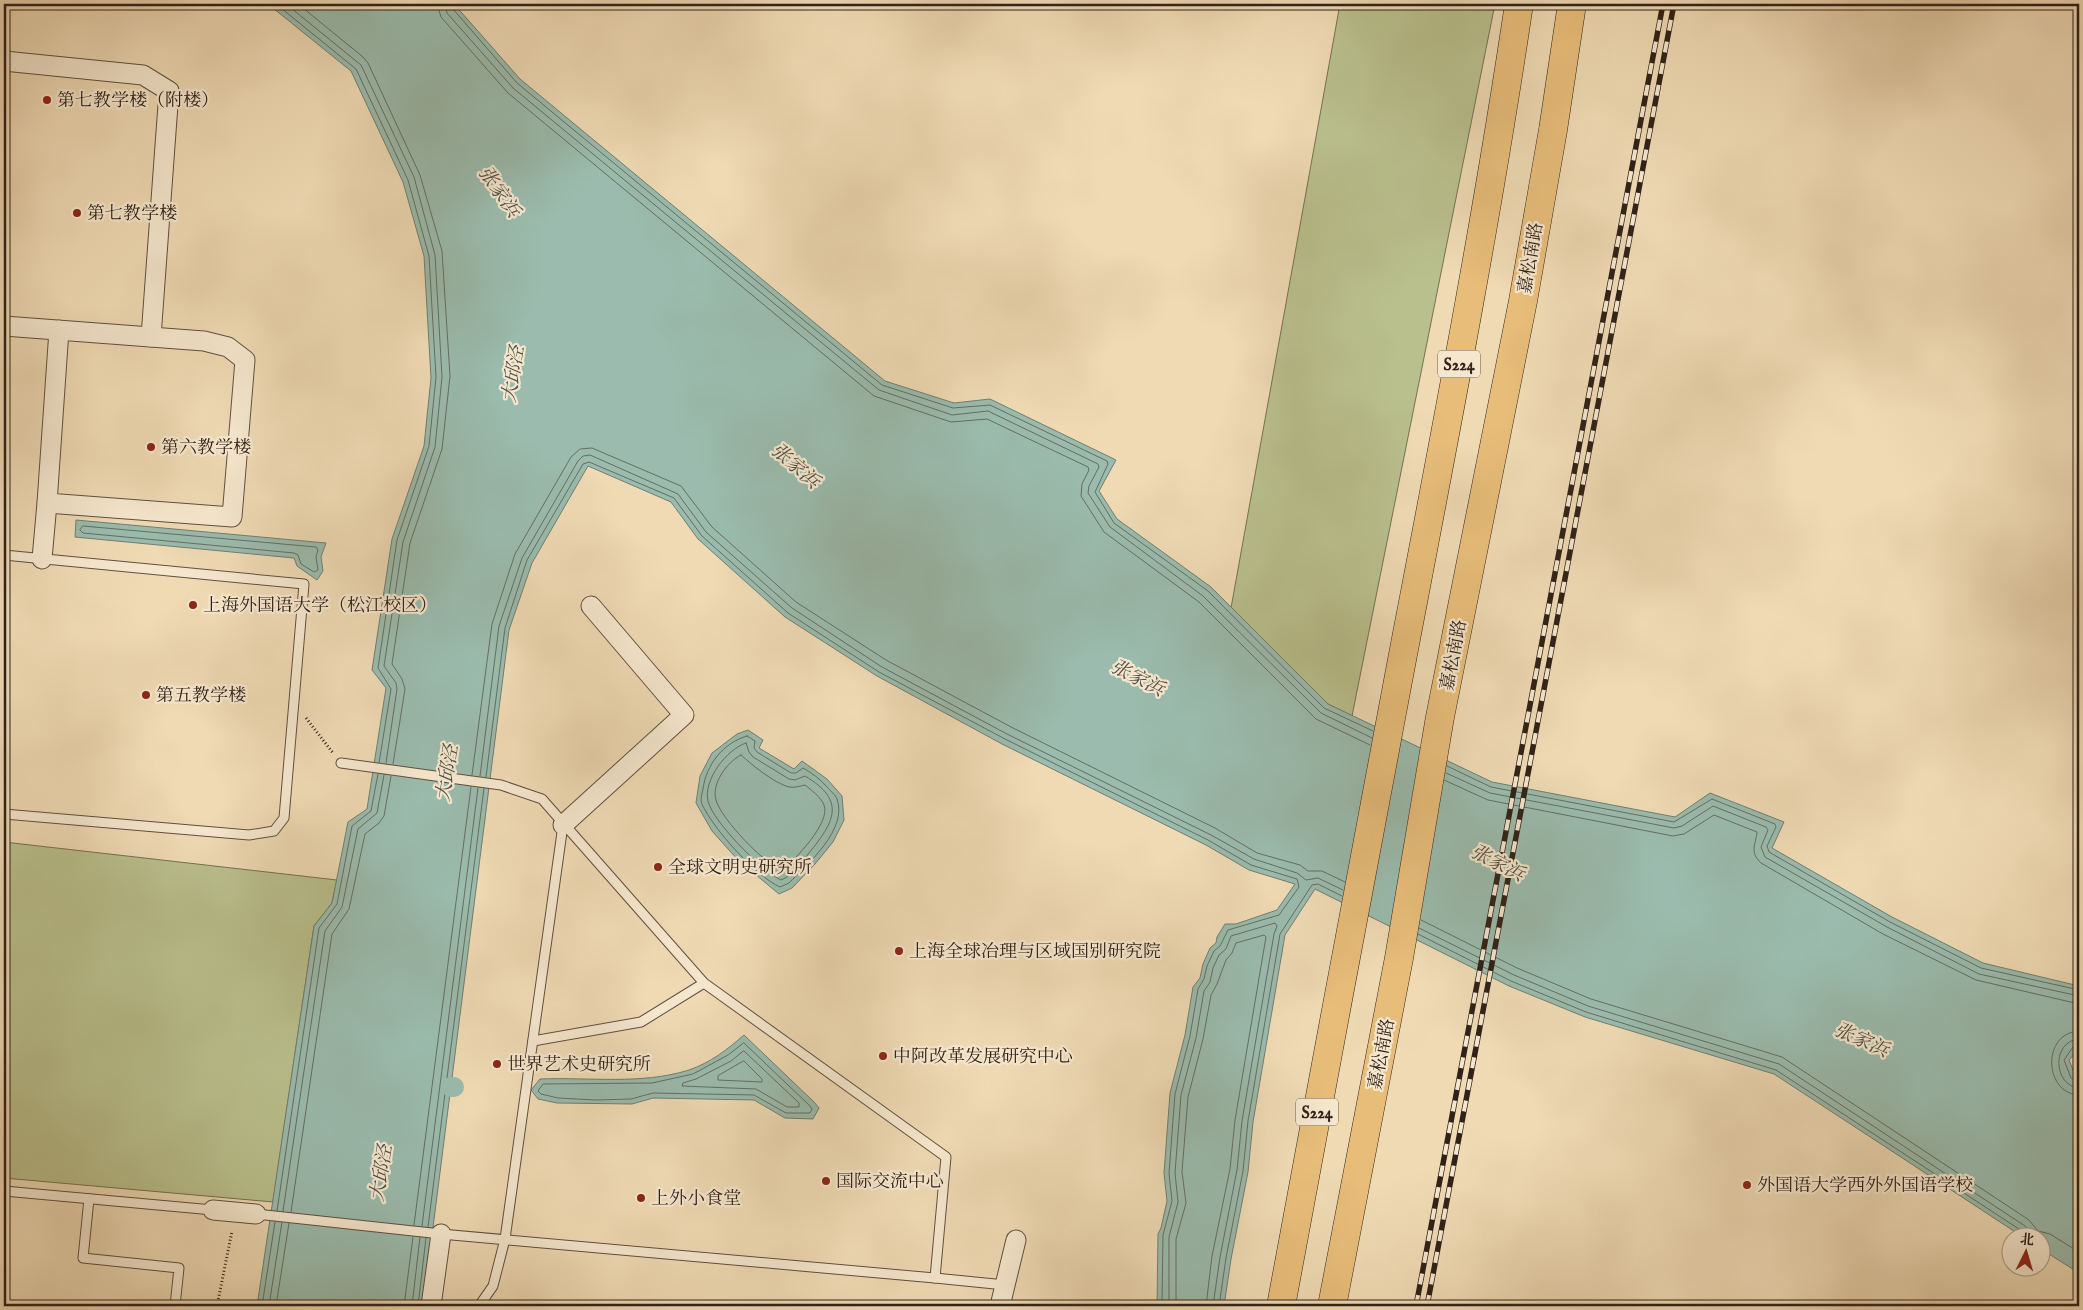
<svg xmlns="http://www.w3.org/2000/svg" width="2083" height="1310" font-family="'IM FELL English','Noto Serif SC',serif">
	<rect width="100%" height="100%" fill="#efdab4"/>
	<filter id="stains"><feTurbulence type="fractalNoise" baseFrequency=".004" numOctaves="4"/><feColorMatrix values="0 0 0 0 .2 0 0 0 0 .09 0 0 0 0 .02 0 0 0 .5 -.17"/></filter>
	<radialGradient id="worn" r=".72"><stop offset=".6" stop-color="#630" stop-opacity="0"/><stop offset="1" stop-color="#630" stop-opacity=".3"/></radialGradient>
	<g fill="#b9c08d" stroke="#747152">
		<polygon points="1340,4 1495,4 1352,716 1328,704 1231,608"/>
		<polygon points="4,842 337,880 332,903 314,926 273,1202 4,1178"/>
	</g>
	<g fill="#9abbad" stroke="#707e71">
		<polygon points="268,4 454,4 520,79 885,381 954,403 990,399 1116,460 1099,491 1117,519 1211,587 1328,704 1492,782 1675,817 1710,793 1784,822 1772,848 1892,917 1983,963 2079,986 2079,1049 2069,1060 2075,1075 2079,1078 2079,1273 2041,1249 2040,1238 2023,1237 1774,1074 1585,1017 1509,986 1315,889 1285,935 1253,1122 1248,1172 1231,1259 1224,1306 1157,1306 1158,1234 1161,1228 1167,1201 1164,1173 1170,1093 1185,1035 1193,987 1200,978 1203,964 1210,948 1216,943 1217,937 1225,924 1236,924 1277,910 1295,884 1249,870 1206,845 1002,744 877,676 785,617 698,539 671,502 588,466 532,563 509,630 423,1306 257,1306 314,926 332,903 348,822 367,809 386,688 372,670 392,539 424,446 431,378 424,256 403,182 351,71"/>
		<polygon points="76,520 326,543 321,557 323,571 317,580 297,566 294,558 75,537"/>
		<polygon points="748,730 763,740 759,748 794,769 802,761 827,779 842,796 844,820 833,842 815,864 792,888 779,894 738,860 712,831 696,803 700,776 712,753 737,734"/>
		<path d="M744,1035L814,1102L819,1108L813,1119L785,1118L754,1100L653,1098L632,1104L557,1103L538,1099L531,1090L540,1079C590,1077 641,1085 689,1070C710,1063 728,1049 744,1035Z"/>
	</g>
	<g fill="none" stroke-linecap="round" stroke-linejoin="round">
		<g stroke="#656e62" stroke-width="1">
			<polyline points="276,4 356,69 408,180 429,256 436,377 429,446 397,540 378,668 391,689 379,763"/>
			<polyline points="286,4 361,65 414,177 435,255 442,377 435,447 403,542 384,666 396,683 397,689 386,763"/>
			<polyline points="298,4 363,57 368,63 420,175 442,251 450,376 442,449 410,543 392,664 402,679 405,689 393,764"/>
			<polyline points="437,4 441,17 508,93 874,396 951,422 987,419 1088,467 1089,470 1082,484 1081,496 1104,532 1199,602 1316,719 1370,745"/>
			<polyline points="445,4 447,13 513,88 879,390 952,415 988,411 1098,464 1099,467 1089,486 1088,493 1110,527 1203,596 1321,713 1372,738"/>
			<polyline points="451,4 453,9 517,83 882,385 953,408 990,405 1107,461 1108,464 1095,492 1114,523 1208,591 1324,708 1373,731"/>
			<polygon points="83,526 316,547 318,550 316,557 318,570 314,572 301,564 298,555 294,553 83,533 80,530"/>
			<path d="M747,736L755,741L754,748L757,752L791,773H796L803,768C812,773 820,779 827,787C830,791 836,795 837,799C848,829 808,864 789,883L780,887C757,877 713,829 702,804C700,800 702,794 703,789C706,765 723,743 747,736Z"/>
			<path d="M746,743L749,752L753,757L789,779L795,780L805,776C847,801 834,822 809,853C802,862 792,876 781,880C762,871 713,822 708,801C703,780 727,749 746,743Z"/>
			<path d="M741,755C752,765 774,783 789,787C795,788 800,786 805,785C811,790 821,797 824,805C831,823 795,859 782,871C765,864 721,819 716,800C711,784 727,762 741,755Z"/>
			<polyline points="1447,766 1491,787 1674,822 1712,799 1775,824 1776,827 1767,846 1769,852 1890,922 1981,968 2079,990"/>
			<polyline points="1446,773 1490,793 1674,828 1682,826 1713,806 1766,827 1768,830 1761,847 1765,857 1887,927 1979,974 2079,996"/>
			<polyline points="472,775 492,624 515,554 571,457 580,449 592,448 681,486 712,527 796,602 886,660 1011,727 1215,828 1257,853 1300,865 1308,871 1322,871 1345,882"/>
			<polyline points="480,776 499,626 522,558 578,461 583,456 590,455 678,494 706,532 792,608 882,667 1007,734 1211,835 1254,859 1297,873 1306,880 1318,878 1343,890"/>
			<polyline points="486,777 505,628 527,560 583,464 589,462 674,498 702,536 788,613 879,672 1005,739 1208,840 1251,865 1297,879 1299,887 1279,915 1228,930 1220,946 1214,951 1207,966 1204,979 1198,989 1190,1036 1175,1094 1169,1173 1172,1201 1163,1235 1162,1306"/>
			<path d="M1444,780L1488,800L1673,836L1684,834L1714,815L1757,832C1756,844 1749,852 1761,863L1883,934L1976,980L2079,1004"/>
			<polyline points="1421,920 1517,968 1591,999 1782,1057 2029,1220 2038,1231 2050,1234 2079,1252"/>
			<polyline points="1419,928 1514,975 1588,1006 1779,1064 2025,1226 2030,1231 2031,1238"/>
			<polyline points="1418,934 1511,981 1586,1012 1776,1070 2022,1231 2025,1238"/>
			<path d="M2079,1031C2041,1033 2044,1094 2079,1095"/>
			<path d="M2079,1039C2051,1041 2053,1086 2079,1088"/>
			<polygon points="744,1043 810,1106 812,1109 810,1113 786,1113 754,1095 653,1093 631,1099 596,1100 558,1098 541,1094 538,1091 543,1084 652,1083 693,1074 728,1055"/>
			<polyline points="2079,1045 2073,1047 2064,1060 2071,1078 2079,1082"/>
			<polygon points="744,1051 799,1103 799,1107 787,1107 756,1089 682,1086 683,1083 696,1079 731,1061"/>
			<polygon points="744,1061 762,1079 762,1082 718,1080 718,1076"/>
			<polyline points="277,1211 319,928 337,904 352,826 371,811 378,774"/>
			<polyline points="283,1211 325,931 342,907 358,829 377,813 384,775"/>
			<polyline points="291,1212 332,934 349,909 365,834 379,823 384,816 391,776"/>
			<polyline points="414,1225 471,787"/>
			<polyline points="422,1226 478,788"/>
			<polyline points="428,1227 484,788"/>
			<polyline points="262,1306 275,1222"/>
			<polyline points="269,1306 282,1222"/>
			<polyline points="276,1306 289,1223"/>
			<polyline points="404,1306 413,1237"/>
			<polyline points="412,1306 420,1237"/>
			<polyline points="418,1306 426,1238"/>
			<polyline points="1169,1306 1169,1237 1178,1202 1175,1173 1181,1095 1196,1038 1204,991 1210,982 1213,968 1219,955 1226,949 1231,936 1275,923 1277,926 1274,934 1242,1121 1237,1170 1220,1257 1213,1306"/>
			<polyline points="1176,1306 1176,1239 1186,1203 1182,1172 1188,1097 1203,1039 1211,995 1217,984 1226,960 1232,953 1236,943 1264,935 1266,937 1235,1120 1230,1169 1212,1256 1206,1306"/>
			<polyline points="1219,1306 1226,1258 1243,1171 1248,1121 1280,934 1312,885 1318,884 1342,896"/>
		</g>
		<polyline stroke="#9abbad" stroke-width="20" points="451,1087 454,1087"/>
		<g stroke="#60503f" stroke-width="11">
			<g id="lane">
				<polyline points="4,555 304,584 284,818 274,831 249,835 4,814"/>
				<polyline points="533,1041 641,1022 704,983"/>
				<polyline points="4,1191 213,1210"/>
				<polyline points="89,1199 83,1258 179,1268 175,1306"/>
				<polyline points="256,1214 441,1234 935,1278 946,1157 704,983 542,799 501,785 341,763"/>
				<polyline points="935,1278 1005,1285"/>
				<polyline points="479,1306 493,1286 505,1239 563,825"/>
			</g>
		</g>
		<g stroke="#60503f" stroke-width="21">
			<g id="street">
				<polyline points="4,61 143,75 169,91 151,337"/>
				<polyline points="4,326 204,341 228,347 245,360 232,517 47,503 59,330"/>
				<polyline points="42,559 47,503"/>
				<polyline points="563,825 684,715 591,606"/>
				<polyline points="213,1210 256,1214"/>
				<polyline points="431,1306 441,1234"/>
				<polyline points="1000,1306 1016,1240"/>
			</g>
		</g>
		<g stroke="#302218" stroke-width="29">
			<g id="primary">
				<path d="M1281,1306C1321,1092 1360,879 1401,665C1443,445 1486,226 1519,4"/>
				<polyline points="1332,1306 1399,958 1440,717 1523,301 1553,130 1572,4"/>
			</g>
		</g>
		<g stroke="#302218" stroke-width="3" stroke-dasharray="1 2.5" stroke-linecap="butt">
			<polyline points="306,718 333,753"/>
			<polyline points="217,1306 232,1231"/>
		</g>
		<use href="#lane" stroke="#f5e7ce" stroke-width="9"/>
		<use href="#street" stroke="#f5e7ce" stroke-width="19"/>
		<use href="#primary" stroke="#e8bd7a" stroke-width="28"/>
		<g stroke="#302218" stroke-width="5.5">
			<g id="rail">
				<polyline points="1416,1306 1663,4"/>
				<polyline points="1427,1306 1674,4"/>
			</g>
		</g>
		<use href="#rail" stroke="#f5e7ce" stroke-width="4" stroke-dasharray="11" stroke-linecap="butt"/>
	</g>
	<g fill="#8f2418" stroke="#f5e7ce" stroke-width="2">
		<circle cx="47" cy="100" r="5"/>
		<circle cx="77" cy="213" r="5"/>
		<circle cx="151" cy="447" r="5"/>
		<circle cx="193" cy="605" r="5"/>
		<circle cx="146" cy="695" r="5"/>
		<circle cx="658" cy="867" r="5"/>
		<circle cx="899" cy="951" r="5"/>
		<circle cx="883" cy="1056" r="5"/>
		<circle cx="497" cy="1064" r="5"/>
		<circle cx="826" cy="1181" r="5"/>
		<circle cx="1747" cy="1185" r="5"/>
		<circle cx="641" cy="1198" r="5"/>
	</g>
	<g text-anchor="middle" stroke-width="4.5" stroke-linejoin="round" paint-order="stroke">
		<g fill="#f5e7ce" stroke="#6b5d4f" stroke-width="1">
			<rect x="1438" y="350.5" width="42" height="27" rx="4"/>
			<rect x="1296" y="1098.5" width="42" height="27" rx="4"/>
		</g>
		<g font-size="16" font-weight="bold" fill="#302218">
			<text x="1459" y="370">S224</text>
			<text x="1317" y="1118">S224</text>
		</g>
		<g font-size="18" fill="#302218" stroke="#f5e7ce" text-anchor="start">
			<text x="57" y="106">第七教学楼（附楼）</text>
			<text x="87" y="219">第七教学楼</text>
			<text x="161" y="453">第六教学楼</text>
			<text x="203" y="611">上海外国语大学（松江校区）</text>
			<text x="156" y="701">第五教学楼</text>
			<text x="668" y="873">全球文明史研究所</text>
			<text x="909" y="957">上海全球冶理与区域国别研究院</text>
			<text x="893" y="1062">中阿改革发展研究中心</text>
			<text x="507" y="1070">世界艺术史研究所</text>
			<text x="836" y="1187">国际交流中心</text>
			<text x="1757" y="1191">外国语大学西外外国语学校</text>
			<text x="651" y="1204">上外小食堂</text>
		</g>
		<g font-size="18" fill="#302218" stroke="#f5e7ce">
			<text transform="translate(1530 258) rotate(-80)" y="6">嘉松南路</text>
			<text transform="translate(1453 655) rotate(-79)" y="6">嘉松南路</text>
			<text transform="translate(1381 1054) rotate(-79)" y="6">嘉松南路</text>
		</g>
		<g font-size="19" font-style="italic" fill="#505045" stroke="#f5e7ce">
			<text transform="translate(500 191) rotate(55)" y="7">张家浜</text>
			<text transform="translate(512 374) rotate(-81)" y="7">大邱泾</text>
			<text transform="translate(796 465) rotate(41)" y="7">张家浜</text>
			<text transform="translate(1138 677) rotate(27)" y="7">张家浜</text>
			<text transform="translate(446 773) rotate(-81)" y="7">大邱泾</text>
			<text transform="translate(1498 862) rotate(27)" y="7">张家浜</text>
			<text transform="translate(1862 1039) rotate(24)" y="7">张家浜</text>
			<text transform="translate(380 1173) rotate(-81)" y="7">大邱泾</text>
		</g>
	</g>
	<rect width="2083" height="1310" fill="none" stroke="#efdab4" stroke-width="20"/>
	<rect x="5" y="5" width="2073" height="1300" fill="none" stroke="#302218" stroke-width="2.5"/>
	<rect x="10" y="10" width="2063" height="1290" fill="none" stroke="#302218"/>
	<g transform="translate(2026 1252) rotate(5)"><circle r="24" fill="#f5e7ce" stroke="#a69885"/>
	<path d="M0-4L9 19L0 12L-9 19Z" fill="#8f2418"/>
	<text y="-8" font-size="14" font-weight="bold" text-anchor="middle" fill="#302218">北</text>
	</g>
	<rect width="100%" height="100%" filter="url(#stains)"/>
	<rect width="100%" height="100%" fill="url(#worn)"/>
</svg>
